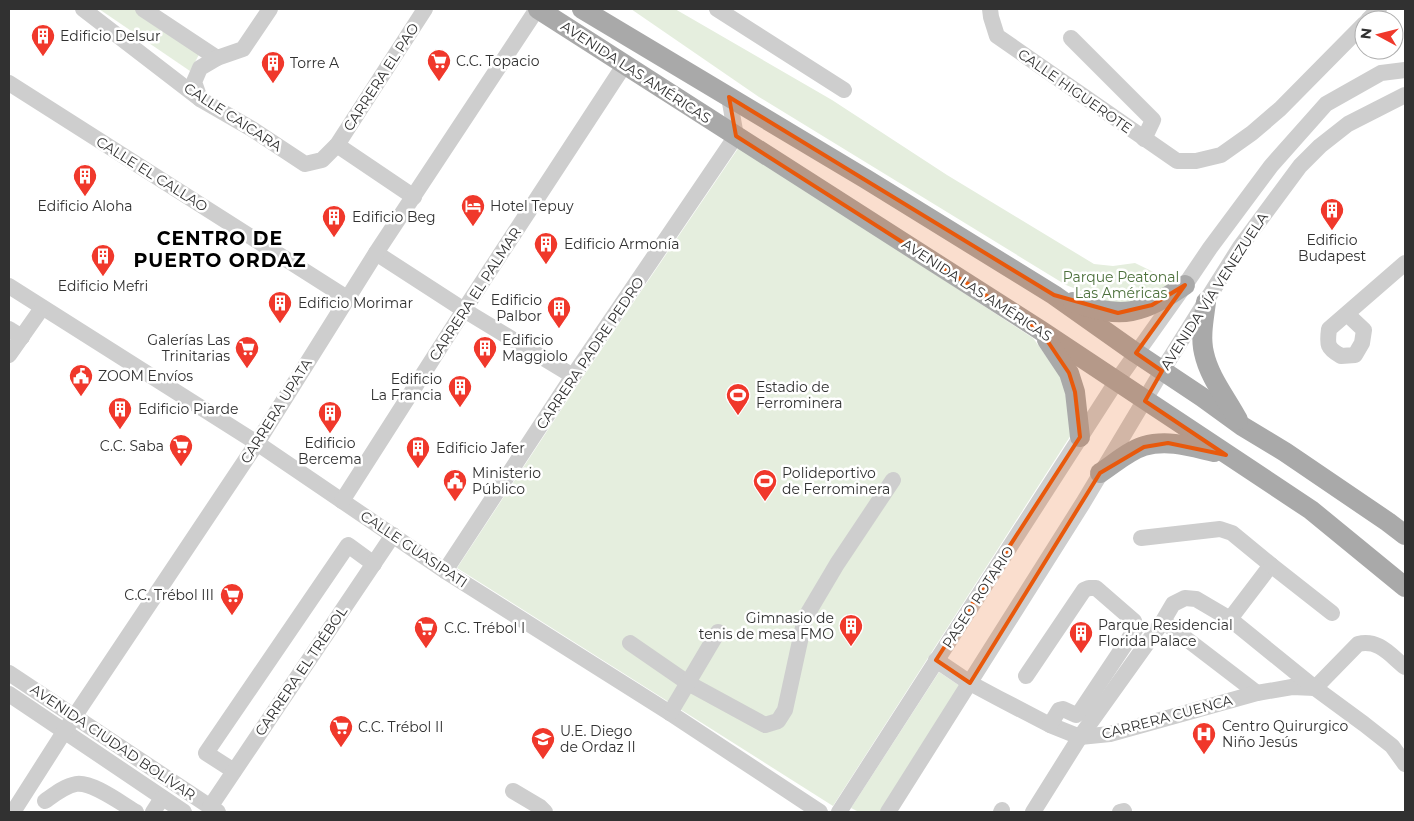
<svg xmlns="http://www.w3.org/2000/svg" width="1414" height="821" font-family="Montserrat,sans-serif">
	<rect width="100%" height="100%" fill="#fff"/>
	<g fill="#e5eede">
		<polygon points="99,9 134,9 201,51 190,71"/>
		<polygon points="631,9 675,9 832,100 947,175 1094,264 1113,266 1135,263 1174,282 1156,298 1120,307 1066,285 759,97"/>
		<polygon points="739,147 1033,338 1062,378 1068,395 1071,435 833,806 457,568 580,381"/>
		<polygon points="939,672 960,686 880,812 859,812 851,808"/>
	</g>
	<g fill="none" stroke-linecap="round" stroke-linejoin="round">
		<g stroke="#cecece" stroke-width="16">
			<polyline points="83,9 200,99 252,129 305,164 322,160 337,145 425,9"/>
			<polyline points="143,9 217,58 243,49 270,9"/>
			<polyline points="717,9 844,90"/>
			<polyline points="990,9 991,17 997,36 1177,161 1196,161 1221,155 1252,133 1280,109 1364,24"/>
			<polyline points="1368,20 1379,9"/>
			<polyline points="1071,38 1153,120 1144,139"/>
			<polyline points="9,83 347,298"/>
			<polyline points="200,99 194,82 200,68 217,58"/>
			<polyline points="337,145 414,197"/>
			<polyline points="376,253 464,310 573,376"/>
			<polyline points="9,286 257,443 445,571 670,713 820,812"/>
			<path d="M1347,314L1364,330L1362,343L1355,355L1341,356C1327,348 1327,345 1329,329L1405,263"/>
			<polyline points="9,329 22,337"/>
			<polyline points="9,355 42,308"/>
			<polyline points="342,501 464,310 625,64"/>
			<polyline points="1141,538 1220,529 1232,533 1271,565 1230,619"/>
			<polyline points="1271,565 1332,613"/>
			<polyline points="445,571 573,376 736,136 729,97"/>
			<polyline points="1163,621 1257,693"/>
			<polyline points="630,643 688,683 765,725 778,721 785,710 805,618 837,564 893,480"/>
			<path d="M936,660L970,683L998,698L1050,725L1080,737L1110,734L1257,693L1292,687L1315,688L1358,644C1379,639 1390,655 1405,667"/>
			<polyline points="9,673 218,812"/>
			<polyline points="1026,676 1084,590 1089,588 1096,588 1134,621 1136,628 1080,712 1076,715 1063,709 1059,710 1050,725"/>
			<polyline points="9,694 184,812"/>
			<polyline points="670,713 718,632"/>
			<polyline points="234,771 206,753 348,545 374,564"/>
			<polyline points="513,791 540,807 545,812"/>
			<path d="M45,801C55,794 65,786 76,784C92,781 122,804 136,812"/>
			<polyline points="210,807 393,535"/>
			<polyline points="13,812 64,732 257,443 376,253 537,9"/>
			<polyline points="153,812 162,798"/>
			<polyline points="839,812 1116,382 1185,285 1210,248 1271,166 1326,104 1381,73 1405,70"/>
			<polyline points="888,812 1083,503 1162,371 1240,247 1300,166 1320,146 1348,124 1405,95"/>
			<polyline points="1001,812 1002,810"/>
			<polyline points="1033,812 1080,737 1163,621 1173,604 1185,598 1196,599 1230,619 1315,688 1364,724 1392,746 1405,764"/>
			<polyline points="1120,812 1124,811"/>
		</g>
		<g stroke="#a9a9a9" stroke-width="20">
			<polyline points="538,9 1040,330 1311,510 1405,587"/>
			<polyline points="582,9 866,179 1054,295 1136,353 1202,397 1242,426 1285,452 1388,522 1405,535"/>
			<path d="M1073,302C1123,320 1142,314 1185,285"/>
			<path d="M1206,302C1204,318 1200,337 1204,353C1209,377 1227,399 1238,420"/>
			<polyline points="1047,340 1069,373 1075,392 1080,437"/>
			<path d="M1100,473C1114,464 1128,451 1144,446C1168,439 1192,447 1214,452"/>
		</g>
	</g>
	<path fill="#e8590c" fill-opacity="0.2" stroke="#e8590c" stroke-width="4" stroke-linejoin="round" d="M729,97L1054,295L1118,313L1152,305L1185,285L1136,353L1162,371L1145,401L1226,455L1168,443L1144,447L1100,473L970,683L936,660L1080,437L1075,392L1069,373L1040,330L736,136Z"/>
	<defs>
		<g id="building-pin" transform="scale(1.25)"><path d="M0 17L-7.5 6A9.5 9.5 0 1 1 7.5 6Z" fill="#f0382b" stroke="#fff"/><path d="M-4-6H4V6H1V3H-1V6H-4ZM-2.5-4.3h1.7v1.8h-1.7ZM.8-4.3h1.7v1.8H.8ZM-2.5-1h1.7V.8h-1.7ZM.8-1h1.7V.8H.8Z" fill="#fff"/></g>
		<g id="supermarket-pin" transform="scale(1.25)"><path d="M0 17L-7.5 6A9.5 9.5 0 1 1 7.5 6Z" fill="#f0382b" stroke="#fff"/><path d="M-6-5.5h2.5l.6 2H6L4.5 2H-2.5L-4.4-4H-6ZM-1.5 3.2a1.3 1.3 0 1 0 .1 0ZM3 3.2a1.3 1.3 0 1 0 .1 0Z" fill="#fff"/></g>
		<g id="hotel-pin" transform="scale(1.25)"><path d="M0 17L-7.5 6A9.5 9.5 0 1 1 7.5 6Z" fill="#f0382b" stroke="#fff"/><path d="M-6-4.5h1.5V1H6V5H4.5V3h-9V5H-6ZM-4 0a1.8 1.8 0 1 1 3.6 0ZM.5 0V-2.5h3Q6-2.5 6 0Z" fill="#fff"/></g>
		<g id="civic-pin" transform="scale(1.25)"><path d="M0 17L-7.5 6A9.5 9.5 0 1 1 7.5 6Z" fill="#f0382b" stroke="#fff"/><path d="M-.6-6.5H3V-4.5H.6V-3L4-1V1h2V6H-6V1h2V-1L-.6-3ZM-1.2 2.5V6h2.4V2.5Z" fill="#fff"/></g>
		<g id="stadium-pin" transform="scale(1.25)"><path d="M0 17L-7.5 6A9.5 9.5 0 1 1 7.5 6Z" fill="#f0382b" stroke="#fff"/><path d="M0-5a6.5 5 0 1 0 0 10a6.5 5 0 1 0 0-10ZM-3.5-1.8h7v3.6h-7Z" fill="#fff"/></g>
		<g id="hospital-pin" transform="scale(1.25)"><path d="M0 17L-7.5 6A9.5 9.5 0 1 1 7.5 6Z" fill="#f0382b" stroke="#fff"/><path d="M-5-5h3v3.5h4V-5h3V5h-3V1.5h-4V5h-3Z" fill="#fff"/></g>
		<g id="school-pin" transform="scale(1.25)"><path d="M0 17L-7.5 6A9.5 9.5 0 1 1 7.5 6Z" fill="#f0382b" stroke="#fff"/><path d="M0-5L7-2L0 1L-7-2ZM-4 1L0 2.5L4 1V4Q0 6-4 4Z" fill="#fff"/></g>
	</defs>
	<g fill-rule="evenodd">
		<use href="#building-pin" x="43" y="36"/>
		<use href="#supermarket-pin" x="439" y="61"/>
		<use href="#building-pin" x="273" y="63"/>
		<use href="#building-pin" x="85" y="176"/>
		<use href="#hotel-pin" x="473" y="206"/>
		<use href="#building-pin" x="1332" y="210"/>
		<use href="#building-pin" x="334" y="217"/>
		<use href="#building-pin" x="546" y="244"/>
		<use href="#building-pin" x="103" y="256"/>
		<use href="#building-pin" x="280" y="303"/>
		<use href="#building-pin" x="559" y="308"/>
		<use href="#supermarket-pin" x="247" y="348"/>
		<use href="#building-pin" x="485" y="348"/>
		<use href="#civic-pin" x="81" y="376"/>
		<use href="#building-pin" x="460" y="387"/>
		<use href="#stadium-pin" x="738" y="395"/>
		<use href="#building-pin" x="120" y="409"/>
		<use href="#building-pin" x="330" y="413"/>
		<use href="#supermarket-pin" x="181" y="446"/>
		<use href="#building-pin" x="418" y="448"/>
		<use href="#civic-pin" x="455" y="481"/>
		<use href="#stadium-pin" x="765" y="481"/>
		<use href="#supermarket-pin" x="232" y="595"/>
		<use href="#building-pin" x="851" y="626"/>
		<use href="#supermarket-pin" x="426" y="628"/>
		<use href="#building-pin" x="1081" y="633"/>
		<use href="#supermarket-pin" x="341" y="727"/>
		<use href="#hospital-pin" x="1204" y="734"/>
		<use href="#school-pin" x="543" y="739"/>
	</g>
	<g text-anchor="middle" stroke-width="5" stroke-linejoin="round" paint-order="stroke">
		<g font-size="14" fill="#313131" stroke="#fff" text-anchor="start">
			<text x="60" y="41">Edificio Delsur</text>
			<text x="456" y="66">C.C. Topacio</text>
			<text x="290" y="68">Torre A</text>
			<text x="85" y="211" text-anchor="middle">Edificio Aloha</text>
			<text x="490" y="211">Hotel Tepuy</text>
			<text x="352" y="222">Edificio Beg</text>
			<text x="1332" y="245" text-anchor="middle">Edificio<tspan x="1332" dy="16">Budapest</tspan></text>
			<text x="564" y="249">Edificio Armonía</text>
			<text x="103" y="291" text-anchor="middle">Edificio Mefri</text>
			<text x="542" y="305" text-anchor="end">Edificio<tspan x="542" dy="16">Palbor</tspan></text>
			<text x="298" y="308">Edificio Morimar</text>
			<text x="230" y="345" text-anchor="end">Galerías Las<tspan x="230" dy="16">Trinitarias</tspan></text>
			<text x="502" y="345">Edificio<tspan x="502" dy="16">Maggiolo</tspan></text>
			<text x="98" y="381">ZOOM Envíos</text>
			<text x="442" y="384" text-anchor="end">Edificio<tspan x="442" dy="16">La Francia</tspan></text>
			<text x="756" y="392">Estadio de<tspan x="756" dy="16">Ferrominera</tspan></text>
			<text x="138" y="414">Edificio Piarde</text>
			<text x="330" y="448" text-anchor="middle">Edificio<tspan x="330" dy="16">Bercema</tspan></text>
			<text x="164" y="451" text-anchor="end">C.C. Saba</text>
			<text x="436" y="453">Edificio Jafer</text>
			<text x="472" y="478">Ministerio<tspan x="472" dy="16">Público</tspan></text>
			<text x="782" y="478">Polideportivo<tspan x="782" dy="16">de Ferrominera</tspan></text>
			<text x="214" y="600" text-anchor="end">C.C. Trébol III</text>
			<text x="834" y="623" text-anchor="end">Gimnasio de<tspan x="834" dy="16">tenis de mesa FMO</tspan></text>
			<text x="1098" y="630">Parque Residencial<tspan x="1098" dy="16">Florida Palace</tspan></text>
			<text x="444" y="633">C.C. Trébol I</text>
			<text x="1222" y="731">Centro Quirurgico<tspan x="1222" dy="16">Niño Jesús</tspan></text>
			<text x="358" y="732">C.C. Trébol II</text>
			<text x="560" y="736">U.E. Diego<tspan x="560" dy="16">de Ordaz II</tspan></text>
		</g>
		<g font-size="14" fill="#313131" stroke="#fff">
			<text transform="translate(636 72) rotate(33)" y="5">AVENIDA LAS AMÉRICAS</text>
			<text transform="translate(381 77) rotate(-57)" y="5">CARRERA EL PAO</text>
			<text transform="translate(1075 91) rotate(35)" y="5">CALLE HIGUEROTE</text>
			<text transform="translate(233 117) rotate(33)" y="5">CALLE CAICARA</text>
			<text transform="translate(152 174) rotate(32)" y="5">CALLE EL CALLAO</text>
			<text transform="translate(977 290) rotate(33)" y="5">AVENIDA LAS AMÉRICAS</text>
			<text transform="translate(1214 291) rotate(-57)" y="5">AVENIDA VÍA VENEZUELA</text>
			<text transform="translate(475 294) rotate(-57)" y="5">CARRERA EL PALMAR</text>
			<text transform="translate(590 353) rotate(-56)" y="5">CARRERA PADRE PEDRO</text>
			<text transform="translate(276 411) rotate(-58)" y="5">CARRERA UPATA</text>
			<text transform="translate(414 549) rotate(34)" y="5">CALLE GUASIPATI</text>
			<text transform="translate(978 597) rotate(-57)" y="5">PASEO ROTARIO</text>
			<text transform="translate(301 671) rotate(-56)" y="5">CARRERA EL TRÉBOL</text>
			<text transform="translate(1167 717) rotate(-15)" y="5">CARRERA CUENCA</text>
			<text transform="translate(113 742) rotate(34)" y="5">AVENIDA CIUDAD BOLÍVAR</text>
		</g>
		<g font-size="14" fill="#4c703b" stroke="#fff">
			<text x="1121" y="282">Parque Peatonal<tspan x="1121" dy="16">Las Américas</tspan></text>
		</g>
		<g font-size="19" font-weight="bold" letter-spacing="1" fill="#000" stroke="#fff">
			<text x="220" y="245">CENTRO DE<tspan x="220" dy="22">PUERTO ORDAZ</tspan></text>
		</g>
	</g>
	<rect width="1414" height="821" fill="none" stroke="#313131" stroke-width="20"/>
	<g transform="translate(1379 35) rotate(277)"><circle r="24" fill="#ffffff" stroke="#adadad"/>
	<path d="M0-4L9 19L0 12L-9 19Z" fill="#f0382b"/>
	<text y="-8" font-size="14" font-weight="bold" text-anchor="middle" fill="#313131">N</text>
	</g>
</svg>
